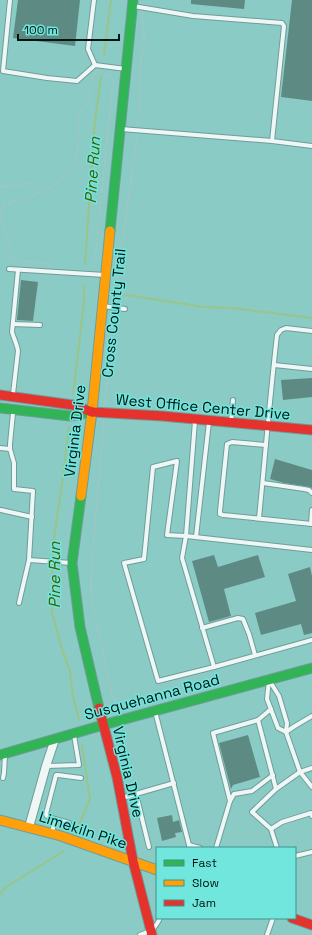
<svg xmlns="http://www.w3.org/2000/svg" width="312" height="935" font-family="'Space Grotesk',sans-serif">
	<rect width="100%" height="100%" fill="#8bcbc6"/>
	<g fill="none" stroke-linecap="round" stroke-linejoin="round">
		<g stroke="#99c58a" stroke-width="2">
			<polyline points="104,55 111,0"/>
			<polyline points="85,264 95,121 101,76"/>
			<polyline points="120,294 204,307 231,308 312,318"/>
			<polyline points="73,394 84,303 84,286"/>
			<polyline points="69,427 62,484 52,551 52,612 61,646 70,672 73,696 79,720"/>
			<polyline points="77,829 90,799 82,745"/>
			<polyline points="0,894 6,887 64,851"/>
		</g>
	</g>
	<g fill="#5d8b83">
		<polygon points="18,0 80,0 75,46 13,38"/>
		<polygon points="191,0 245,0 244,9 191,4"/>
		<polygon points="292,0 312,0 312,101 281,97"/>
		<polygon points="21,280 38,282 33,321 17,320"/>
		<polygon points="312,378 312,397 283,400 281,380"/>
		<polygon points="275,459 312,470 312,488 310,487 284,483 270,479"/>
		<polygon points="214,555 218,567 258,555 265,577 224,589 231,616 209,622 192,561"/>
		<polygon points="310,567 312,576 312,633 304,635 301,624 261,635 255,613 296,601 288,574"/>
		<polygon points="248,735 260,777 233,785 231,789 219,743"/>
		<polygon points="172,815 173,822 179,820 182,832 175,833 176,837 162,841 157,818"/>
	</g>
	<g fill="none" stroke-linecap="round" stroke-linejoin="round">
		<g stroke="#6f9d99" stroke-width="6">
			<g id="lane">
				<polyline points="10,0 3,71 47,78 77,81 95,65 126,69"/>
				<polyline points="94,0 88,49 95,65"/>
				<polyline points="133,6 193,16 282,23 284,26 272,141"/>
				<polyline points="121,129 272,141 312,146"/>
				<polyline points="9,269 105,275"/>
				<polyline points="103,306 125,309"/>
				<polyline points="13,324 40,325"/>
				<polyline points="274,365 312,369"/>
				<path d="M13,394L18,351C17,344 14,339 12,332L18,270"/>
				<polyline points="13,413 10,444 10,449 14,463 14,489 33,491 29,560 19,603"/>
				<polyline points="195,421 186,536 182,558 214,667"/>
				<polyline points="231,422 233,400"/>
				<polyline points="266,445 232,442 227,444 220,511 220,514 223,515 312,524"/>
				<polyline points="0,448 10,449"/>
				<polyline points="263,483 304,489 309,490 312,493"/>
				<polyline points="1,510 32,517"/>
				<path d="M259,518C265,457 270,396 277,335L281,330L286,328L312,331"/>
				<polyline points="311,524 312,510"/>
				<polyline points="196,537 209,422"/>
				<polyline points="312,550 186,536 167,535 177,461 153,467 144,559 124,563 158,681 214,667 312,640"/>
				<polyline points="29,560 72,563"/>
				<polyline points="202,628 238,618 243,619 249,634 255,655"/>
				<polygon points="269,680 279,696 287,723 286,732 278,728 267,699"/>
				<polyline points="271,709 258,720 213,733 230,801 234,794 252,791 273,775"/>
				<polyline points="155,711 189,845 189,848"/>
				<polyline points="312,716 295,726 286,732 300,772 312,787"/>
				<polyline points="258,720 276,789 300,772 312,768"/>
				<polyline points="46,766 79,765 74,735"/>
				<polyline points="3,778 4,773 5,755"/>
				<polyline points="276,789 252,812 271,829 277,848"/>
				<polyline points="136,794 149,847"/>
				<polyline points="122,798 174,783"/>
				<polyline points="55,819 69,823"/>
				<polyline points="271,829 282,822 311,813 312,816"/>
				<polyline points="52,833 55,819 47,816 46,814 56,775 58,775 81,778"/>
				<polyline points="189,845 200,848"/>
				<polyline points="216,848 230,801"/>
				<polyline points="295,856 312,852"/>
				<path d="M140,935C151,931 155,929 160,918"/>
				<polyline points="267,935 273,918"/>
			</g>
		</g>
		<g stroke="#6f9d99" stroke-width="10">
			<polyline id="street" points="29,827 46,766 55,739"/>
		</g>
		<g stroke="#6f9d99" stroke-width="11">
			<g id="fast">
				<polyline points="110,231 133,0"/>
				<polyline points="0,408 70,416 92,412"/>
				<polyline points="81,496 72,563 80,627 99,708"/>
				<polyline points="0,755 103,725 312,668"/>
			</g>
		</g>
		<g stroke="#6f9d99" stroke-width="11">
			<g id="slow">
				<polyline points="81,496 92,412 110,231"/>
				<polyline points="0,820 61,836 157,870"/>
			</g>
		</g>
		<g stroke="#6f9d99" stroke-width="11">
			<g id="jam">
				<polyline points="0,395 73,405 92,412"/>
				<polyline points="92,412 162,416 312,430"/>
				<polyline points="99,708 117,777 133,861 152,935"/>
				<polyline points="292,918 312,925"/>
			</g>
		</g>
		<g stroke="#b1c2c1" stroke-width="1" stroke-dasharray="4 2" stroke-linecap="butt">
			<polyline points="138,124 140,96 139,71 144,45 144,32 142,21 143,12"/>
			<polyline points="0,187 35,183 35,182"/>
			<polyline points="51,264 10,260 11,249 1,218 4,205 30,196 51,187 73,168 77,157 79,113 89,101 92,76 96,73 111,76 113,81 94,267"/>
			<path d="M114,303C121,247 130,191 137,135"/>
			<polyline points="105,404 113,314"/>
			<polyline points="104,421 91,573 91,597 113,698 117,703 118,712"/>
			<polyline points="108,711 117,709"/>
		</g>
		<use href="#lane" stroke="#eef7f6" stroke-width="4"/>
		<use href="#street" stroke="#eef7f6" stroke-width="8"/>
		<use href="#fast" stroke="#30b455" stroke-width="9"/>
		<use href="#slow" stroke="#ff9f0a" stroke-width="9"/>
		<use href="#jam" stroke="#e5322d" stroke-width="9"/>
	</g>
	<g text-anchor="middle" stroke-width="3" stroke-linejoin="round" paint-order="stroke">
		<g font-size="15" fill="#001513" stroke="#70e6dc">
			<text transform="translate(114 313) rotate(-84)" y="5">Cross County Trail</text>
			<text transform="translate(203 407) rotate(5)" y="5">West Office Center Drive</text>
			<text transform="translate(75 431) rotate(-83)" y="5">Virginia Drive</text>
			<text transform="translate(152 697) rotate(-15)" y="5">Susquehanna Road</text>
			<text transform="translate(128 772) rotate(77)" y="5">Virginia Drive</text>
			<text transform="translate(83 830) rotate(18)" y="5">Limekiln Pike</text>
		</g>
		<g font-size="16" font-style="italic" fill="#426003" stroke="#70e6dc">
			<text transform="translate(92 170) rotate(-86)" y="6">Pine Run</text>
			<text transform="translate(54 575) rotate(-90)" y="6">Pine Run</text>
		</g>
	</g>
	<rect x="156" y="847" width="140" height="72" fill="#70e6dc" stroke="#43928c"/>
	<rect x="164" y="860" width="20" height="6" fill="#30b455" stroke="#43928c"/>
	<text x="192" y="867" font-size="12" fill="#001513">Fast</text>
	<rect x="164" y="880" width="20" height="6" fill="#ff9f0a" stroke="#43928c"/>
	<text x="192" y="887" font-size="12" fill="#001513">Slow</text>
	<rect x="164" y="900" width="20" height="6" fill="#e5322d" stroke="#43928c"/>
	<text x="192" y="907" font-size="12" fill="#001513">Jam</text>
	<path d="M18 34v6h101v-6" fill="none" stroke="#001513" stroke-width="2"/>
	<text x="24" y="34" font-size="12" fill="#001513" stroke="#70e6dc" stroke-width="3" paint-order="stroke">100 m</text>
</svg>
